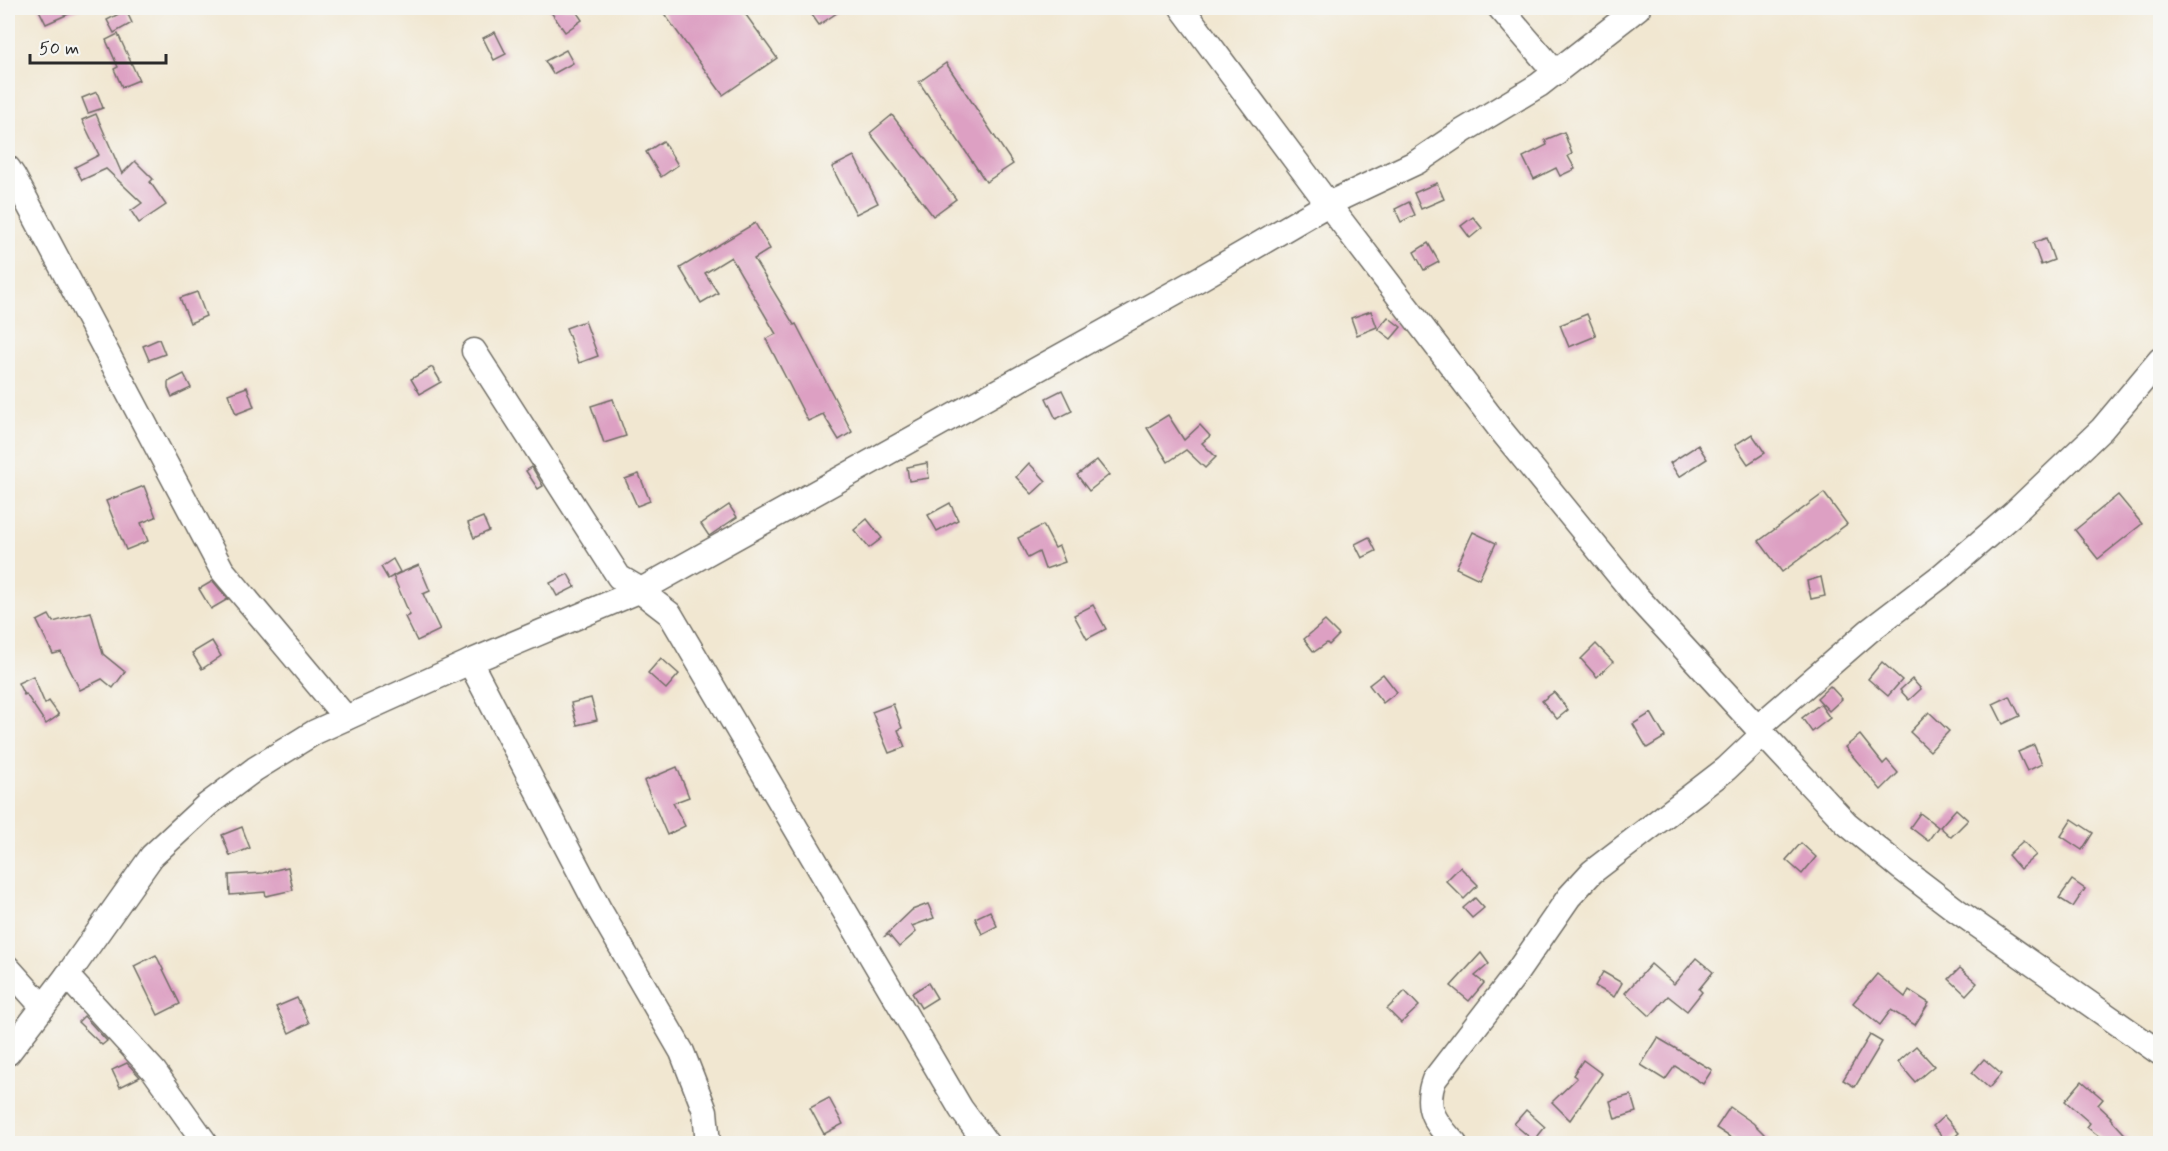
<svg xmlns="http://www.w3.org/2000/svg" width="2168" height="1151" font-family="Mynerve,sans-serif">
	<rect width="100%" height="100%" fill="#f6f6f2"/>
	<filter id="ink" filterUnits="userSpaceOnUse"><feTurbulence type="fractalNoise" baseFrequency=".0167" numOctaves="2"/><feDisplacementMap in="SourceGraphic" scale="12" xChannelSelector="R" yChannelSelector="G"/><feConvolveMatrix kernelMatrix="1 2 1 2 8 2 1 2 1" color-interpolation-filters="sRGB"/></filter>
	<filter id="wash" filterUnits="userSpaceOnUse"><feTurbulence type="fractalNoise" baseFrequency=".008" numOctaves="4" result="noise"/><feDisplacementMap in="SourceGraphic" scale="24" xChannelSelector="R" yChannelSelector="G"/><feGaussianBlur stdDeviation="1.35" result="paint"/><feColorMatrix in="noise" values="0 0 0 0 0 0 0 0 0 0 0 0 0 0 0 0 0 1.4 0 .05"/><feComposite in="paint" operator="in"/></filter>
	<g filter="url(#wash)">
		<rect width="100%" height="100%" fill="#f1e7d1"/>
		<g id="blocks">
			<g fill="#dda0c3">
				<polygon points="38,8 82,8 46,24"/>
				<polygon points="548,8 574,8 582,20 565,32"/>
				<polygon points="660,8 741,8 777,58 723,95"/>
				<polygon points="807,8 844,8 819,25"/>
				<polygon points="126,10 132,23 114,33 107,20"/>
				<polygon points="495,32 506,54 494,60 483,38"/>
				<polygon points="118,34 139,80 122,87 114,69 118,67 106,40"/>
				<polygon points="566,50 573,63 553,74 545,61"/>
				<polygon points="946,63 1013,164 986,182 919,82"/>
				<polygon points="97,92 103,108 88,113 82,98"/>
				<polygon points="96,114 122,174 135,161 153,179 150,182 166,205 139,223 131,211 142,203 106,169 82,180 75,167 99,155 82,120"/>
				<polygon points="892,115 956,199 933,216 870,133"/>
				<polygon points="1564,132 1572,154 1568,156 1575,169 1560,176 1556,168 1534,179 1523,157 1547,145 1545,140"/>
				<polygon points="663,141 678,165 661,177 646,152"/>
				<polygon points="854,156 878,203 856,214 832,167"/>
				<polygon points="1437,183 1444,199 1421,209 1414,193"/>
				<polygon points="1409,202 1415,215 1401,222 1395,209"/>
				<polygon points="1473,217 1482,228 1470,238 1461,226"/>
				<polygon points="755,223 770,249 754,259 794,325 796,324 852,432 839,440 823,414 808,421 766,339 776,334 731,257 705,273 718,293 701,303 680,268"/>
				<polygon points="2046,238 2054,260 2041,265 2033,243"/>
				<polygon points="1428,243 1439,262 1424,270 1414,252"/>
				<polygon points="197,292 206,316 190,323 180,298"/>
				<polygon points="1371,311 1377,327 1357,335 1351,318"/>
				<polygon points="1587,314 1596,336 1569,347 1560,325"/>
				<polygon points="1388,317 1401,327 1391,339 1378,329"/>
				<polygon points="585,321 598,356 579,363 566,328"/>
				<polygon points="159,339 165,354 149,360 143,346"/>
				<polygon points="432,367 441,382 420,394 411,379"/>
				<polygon points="184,374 191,388 172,397 168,388 168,382"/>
				<polygon points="247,387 254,407 236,414 228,394"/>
				<polygon points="1062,390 1072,411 1056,419 1046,398"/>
				<polygon points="613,399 626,436 604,443 591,406"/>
				<polygon points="1168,415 1184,440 1200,425 1210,436 1202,443 1216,457 1205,468 1186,450 1168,462 1147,428"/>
				<polygon points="1752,434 1765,453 1748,464 1735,445"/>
				<polygon points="1698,445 1707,459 1679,477 1670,463"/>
				<polygon points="1097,460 1109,475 1089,491 1077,475"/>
				<polygon points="927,463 929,478 909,481 907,467"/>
				<polygon points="1029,463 1046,481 1032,494 1016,477"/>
				<polygon points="532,467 543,486 538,489 526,471"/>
				<polygon points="639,474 650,501 637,506 625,479"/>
				<polygon points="144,486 156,517 141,523 148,541 126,550 106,501"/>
				<polygon points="1824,493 1847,524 1782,572 1759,541"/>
				<polygon points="2118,495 2142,524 2098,559 2075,530"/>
				<polygon points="950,503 958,520 937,531 928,515"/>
				<polygon points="729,505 737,517 709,536 701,524"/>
				<polygon points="483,517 489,531 474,538 468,523"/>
				<polygon points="867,519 882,538 869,548 854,530"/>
				<polygon points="1043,525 1055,548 1059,546 1065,562 1045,569 1039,552 1028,558 1018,538"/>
				<polygon points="1473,532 1496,543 1479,579 1456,568"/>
				<polygon points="1369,537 1376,551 1362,558 1355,544"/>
				<polygon points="393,559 400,572 388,579 381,567"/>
				<polygon points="419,565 430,591 423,594 440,630 417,641 405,617 410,615 393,576"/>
				<polygon points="568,574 575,587 557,596 550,583"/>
				<polygon points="1821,577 1825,596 1811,599 1807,581"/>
				<polygon points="213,581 228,599 211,609 199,589"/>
				<polygon points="1093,605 1106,629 1087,639 1074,615"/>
				<polygon points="91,612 103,654 125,672 113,688 102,679 80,690 61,652 53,654 37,621 49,615 53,622"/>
				<polygon points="1325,621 1339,635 1329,645 1327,643 1314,652 1304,639"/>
				<polygon points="212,641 221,656 202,669 192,653"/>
				<polygon points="1596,644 1613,662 1597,677 1581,659"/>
				<polygon points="661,658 679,674 666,689 648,673"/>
				<polygon points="1882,662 1902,680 1888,696 1868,679"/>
				<polygon points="1383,674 1397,692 1383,703 1369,685"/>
				<polygon points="33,676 45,704 49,701 59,715 46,724 26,694 24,695 18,683"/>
				<polygon points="1912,679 1921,689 1909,700 1900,690"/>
				<polygon points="1830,686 1842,699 1829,711 1817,698"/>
				<polygon points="1554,692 1568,710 1557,719 1542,701"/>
				<polygon points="2010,696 2020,716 2003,724 1993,704"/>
				<polygon points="591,698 597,720 577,725 571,703"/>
				<polygon points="893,704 902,728 898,730 905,747 889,753 872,712"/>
				<polygon points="1820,704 1830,718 1812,732 1802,718"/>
				<polygon points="1929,712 1949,731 1930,751 1910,732"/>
				<polygon points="1651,713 1665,737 1647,748 1633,724"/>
				<polygon points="1860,735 1883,764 1887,760 1898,773 1881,790 1845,747"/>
				<polygon points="2034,745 2042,764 2027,771 2018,752"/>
				<polygon points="677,767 689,797 673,803 685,826 667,835 644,781"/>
				<polygon points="1956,809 1968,820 1951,837 1940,827"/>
				<polygon points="1920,813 1938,827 1928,841 1910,827"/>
				<polygon points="2072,819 2093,833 2082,850 2061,836"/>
				<polygon points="242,827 250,848 230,856 222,835"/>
				<polygon points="2023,841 2036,855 2020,869 2008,855"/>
				<polygon points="1801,843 1816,857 1802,874 1786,860"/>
				<polygon points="288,867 293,890 266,896 265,892 230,895 229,875 263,873"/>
				<polygon points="1460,867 1478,885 1464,899 1446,881"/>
				<polygon points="2072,880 2085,889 2073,907 2059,898"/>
				<polygon points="1475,898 1484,908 1472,918 1463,908"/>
				<polygon points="928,904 934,918 912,926 916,932 899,947 889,935 885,936 912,910"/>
				<polygon points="990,911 997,926 982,934 975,918"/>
				<polygon points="1481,953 1489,964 1475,976 1484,983 1469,1001 1451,986"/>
				<polygon points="156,955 180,1004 158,1015 134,966"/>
				<polygon points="1696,958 1713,972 1699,989 1702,992 1687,1011 1668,996 1650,1016 1625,993 1651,964 1674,984"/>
				<polygon points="1960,968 1977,983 1966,995 1949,979"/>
				<polygon points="1603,972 1622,983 1614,997 1595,986"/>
				<polygon points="1877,974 1905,997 1909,990 1929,1003 1915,1025 1891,1010 1880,1025 1853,1003"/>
				<polygon points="928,983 937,998 921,1008 912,993"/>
				<polygon points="1405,991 1419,1006 1401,1023 1387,1009"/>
				<polygon points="297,998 309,1023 289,1033 276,1007"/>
				<polygon points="84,1016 107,1041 102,1045 78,1022"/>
				<polygon points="1870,1035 1882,1042 1855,1087 1843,1080"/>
				<polygon points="1658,1038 1712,1070 1703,1084 1675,1066 1665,1080 1641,1065"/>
				<polygon points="1916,1046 1934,1066 1915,1082 1898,1062"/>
				<polygon points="1984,1059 2001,1074 1989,1088 1972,1073"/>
				<polygon points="1583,1060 1602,1074 1570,1120 1552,1102 1577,1078 1573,1075"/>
				<polygon points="127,1063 140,1077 120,1087 112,1070"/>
				<polygon points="2082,1081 2103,1099 2098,1105 2111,1117 2110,1118 2133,1143 2108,1143 2087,1127 2090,1123 2065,1101"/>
				<polygon points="1631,1095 1636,1112 1615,1119 1610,1101"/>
				<polygon points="829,1098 843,1124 824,1134 810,1108"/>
				<polygon points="1730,1107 1753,1123 1773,1143 1739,1143 1716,1128"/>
				<polygon points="1526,1110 1545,1127 1534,1141 1514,1124"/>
				<polygon points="1944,1116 1959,1133 1948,1143 1933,1126"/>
			</g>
		</g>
	</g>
	<g filter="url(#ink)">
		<use href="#blocks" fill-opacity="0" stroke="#706d65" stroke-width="1.5"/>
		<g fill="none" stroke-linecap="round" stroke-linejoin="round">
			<g stroke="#706d65" stroke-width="27">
				<g id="minor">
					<polyline points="1182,8 1328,204 1500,429 1637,597 1763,734 1846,823 1901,868 1956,910 2160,1053"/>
					<polyline points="1500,8 1556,73"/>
					<polyline points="8,168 14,177 222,570 346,718"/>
					<polyline points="474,351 619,577 641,590 644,594 670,614 961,1109 987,1144"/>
					<polyline points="470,662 599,909 682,1052 705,1111 708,1144"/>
					<polyline points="1757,728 1869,631 1941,576 2015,512 2102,429 2160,360"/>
					<polyline points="8,968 43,1007"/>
					<polyline points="67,976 154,1071 206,1144"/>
					<polyline points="8,1053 67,976 152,856 207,805 255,769 315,732 470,662 641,590 1201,278 1328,204 1417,162 1463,131 1539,85 1638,8"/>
					<path d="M1455,1144C1436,1123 1423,1109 1434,1080L1515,975L1569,897L1592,872L1726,769L1763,734"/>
				</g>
			</g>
			<use href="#minor" stroke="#fff" stroke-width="24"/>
		</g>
	</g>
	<rect width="2168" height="1151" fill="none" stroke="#f6f6f2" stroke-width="30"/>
	<path d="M30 54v9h136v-9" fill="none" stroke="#2b2b2b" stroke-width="3"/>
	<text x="39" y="54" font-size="18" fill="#2b2b2b" stroke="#f6f6f2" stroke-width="4.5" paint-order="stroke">50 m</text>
</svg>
